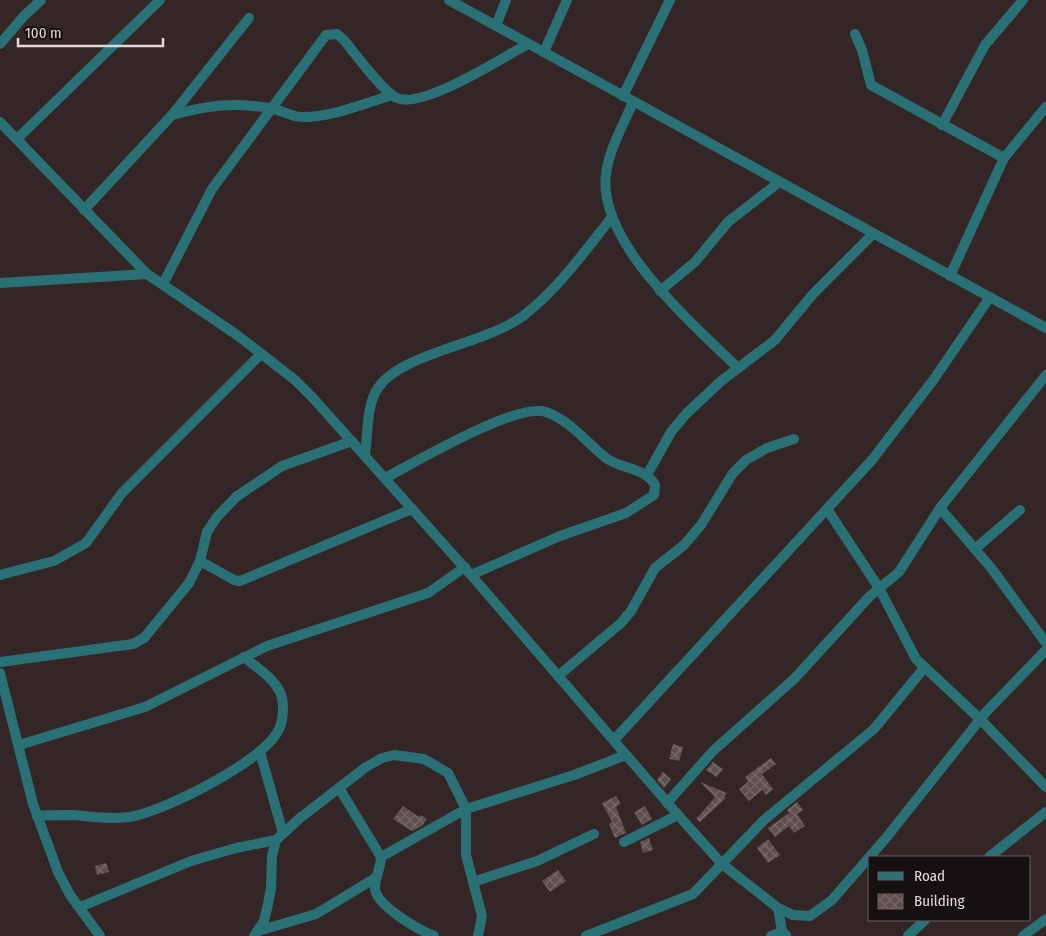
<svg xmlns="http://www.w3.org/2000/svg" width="1046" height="936" font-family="'Fira Sans Condensed',sans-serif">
	<defs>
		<pattern id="building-cross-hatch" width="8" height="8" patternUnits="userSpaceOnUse" patternTransform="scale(1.25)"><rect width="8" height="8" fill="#5f4e4f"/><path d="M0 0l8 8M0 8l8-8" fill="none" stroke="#766768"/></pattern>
	</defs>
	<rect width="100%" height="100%" fill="#342526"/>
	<g fill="url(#building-cross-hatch)">
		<polygon points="673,744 683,747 679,761 669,759"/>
		<polygon points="771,758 776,764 762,774 773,789 766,795 762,790 749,801 739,789 748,782 745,777"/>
		<polygon points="713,762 723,769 717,777 706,770"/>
		<polygon points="663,772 671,779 664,788 657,780"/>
		<polygon points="700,782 727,793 724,796 726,798 700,822 696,819 715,797"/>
		<polygon points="616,796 621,804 616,807 626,833 615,838 609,824 612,822 602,803"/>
		<polygon points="797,802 803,810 797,814 805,826 794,833 789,826 775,837 768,828 789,813 787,810"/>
		<polygon points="403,806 419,817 420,815 427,819 422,826 412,831 393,819"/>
		<polygon points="645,806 652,819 642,825 634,812"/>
		<polygon points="649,838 653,850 643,853 640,842"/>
		<polygon points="768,839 780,855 768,863 757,848"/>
		<polygon points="106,863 109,872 97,875 95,866"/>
		<polygon points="558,870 566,881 550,892 542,881"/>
	</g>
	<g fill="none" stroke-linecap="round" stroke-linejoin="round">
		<g stroke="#2a7176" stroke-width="10">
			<polyline points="449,0 1046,328"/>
			<polyline points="496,26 506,0"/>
			<polyline points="855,34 862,50 871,85 1004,158"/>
			<polyline points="0,44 24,16 41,0"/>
			<polyline points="544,52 567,0"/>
			<polyline points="623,96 670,0"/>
			<path d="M633,102C624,124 609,149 606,174C597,242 693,324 738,368"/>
			<path d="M172,115C210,105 231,102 270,108C281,110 291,117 303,117C333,117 363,104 392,95"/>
			<polyline points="0,122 147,274 237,335 295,380 313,398 471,575 678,815 722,864 778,908 783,936"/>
			<polyline points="942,125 985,45 1023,0"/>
			<polyline points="17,139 160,0"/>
			<polyline points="84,210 172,115 249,18"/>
			<polyline points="950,276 1004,158 1046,107"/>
			<polyline points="0,283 147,274"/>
			<path d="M163,284L212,189L326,35L337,34L343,39C354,52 383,92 397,98C422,110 503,57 528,44"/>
			<polyline points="660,291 695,262 728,222 778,183"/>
			<path d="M365,455C368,435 366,405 378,388C401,353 486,344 523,316C558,289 585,251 612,217"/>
			<polyline points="647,475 671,432 686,414 720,382 775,340 813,294 873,234"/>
			<path d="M385,478C416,462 517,402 546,412C571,421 586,442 606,458C621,469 646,468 655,485L654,495L626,513L560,536L471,575"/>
			<polyline points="940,508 992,569 1046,643"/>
			<polyline points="827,509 879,588 916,659 980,719 1046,787"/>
			<polyline points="975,549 1020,510"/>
			<polyline points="200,561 234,580 240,581 412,509"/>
			<polyline points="0,575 54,561 86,543 122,493 261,354"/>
			<polyline points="0,662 133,644 144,638 189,583 200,561 207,532 217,517 236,497 282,466 352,441"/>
			<polyline points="0,673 33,804 58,872 70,895 100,936"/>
			<polyline points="558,676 621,623 631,611 655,568 684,545 701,525 733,473 746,460 767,448 794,439"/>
			<polyline points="614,740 872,460 934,379 990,297"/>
			<polyline points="19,745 145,707 267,646 428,593 465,567"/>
			<polyline points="260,752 283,833"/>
			<path d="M339,788L381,857C381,867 375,877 375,888C375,905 419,930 434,936"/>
			<polyline points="667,803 713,751 794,679 870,596 899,572 940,508 1046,375"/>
			<path d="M37,816C49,815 60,815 72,815C91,816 109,820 129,817C163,812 262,762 278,731C283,722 284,708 282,698C278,680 257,668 244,657"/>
			<polyline points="624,842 678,815"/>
			<polyline points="381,857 466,809 574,775 626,755"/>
			<polyline points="989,857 1046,812"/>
			<polyline points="473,882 537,861 594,834"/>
			<polyline points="80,907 191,861 236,848 276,840"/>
			<polyline points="778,908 793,915 810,916 832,900 886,838 986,712 1046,650"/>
			<polyline points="258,931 316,914 377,877"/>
			<polyline points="254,936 264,921 268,904 271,888 272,856 276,840 300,818 366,767 382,758 394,755 424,759 448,773 466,809 466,855 482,916 478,936"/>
			<polyline points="586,936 693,894 764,820 874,729 924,668"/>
			<polyline points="771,936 782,932 786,935"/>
			<polyline points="908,936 925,920"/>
			<polyline points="1023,936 1046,919"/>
		</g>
	</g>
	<rect x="868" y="856" width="162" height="65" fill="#171011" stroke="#686061"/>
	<rect x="878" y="872" width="25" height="8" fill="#2a7176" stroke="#686061"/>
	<text x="914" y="881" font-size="15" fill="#e2d8d9">Road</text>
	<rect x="878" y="894" width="25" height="15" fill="url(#building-cross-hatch)" stroke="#686061"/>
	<text x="914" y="906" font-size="15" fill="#e2d8d9">Building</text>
	<path d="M18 38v8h145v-8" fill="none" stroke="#e2d8d9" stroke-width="2.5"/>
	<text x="25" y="38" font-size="15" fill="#e2d8d9" stroke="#171011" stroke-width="4" paint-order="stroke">100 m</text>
</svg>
